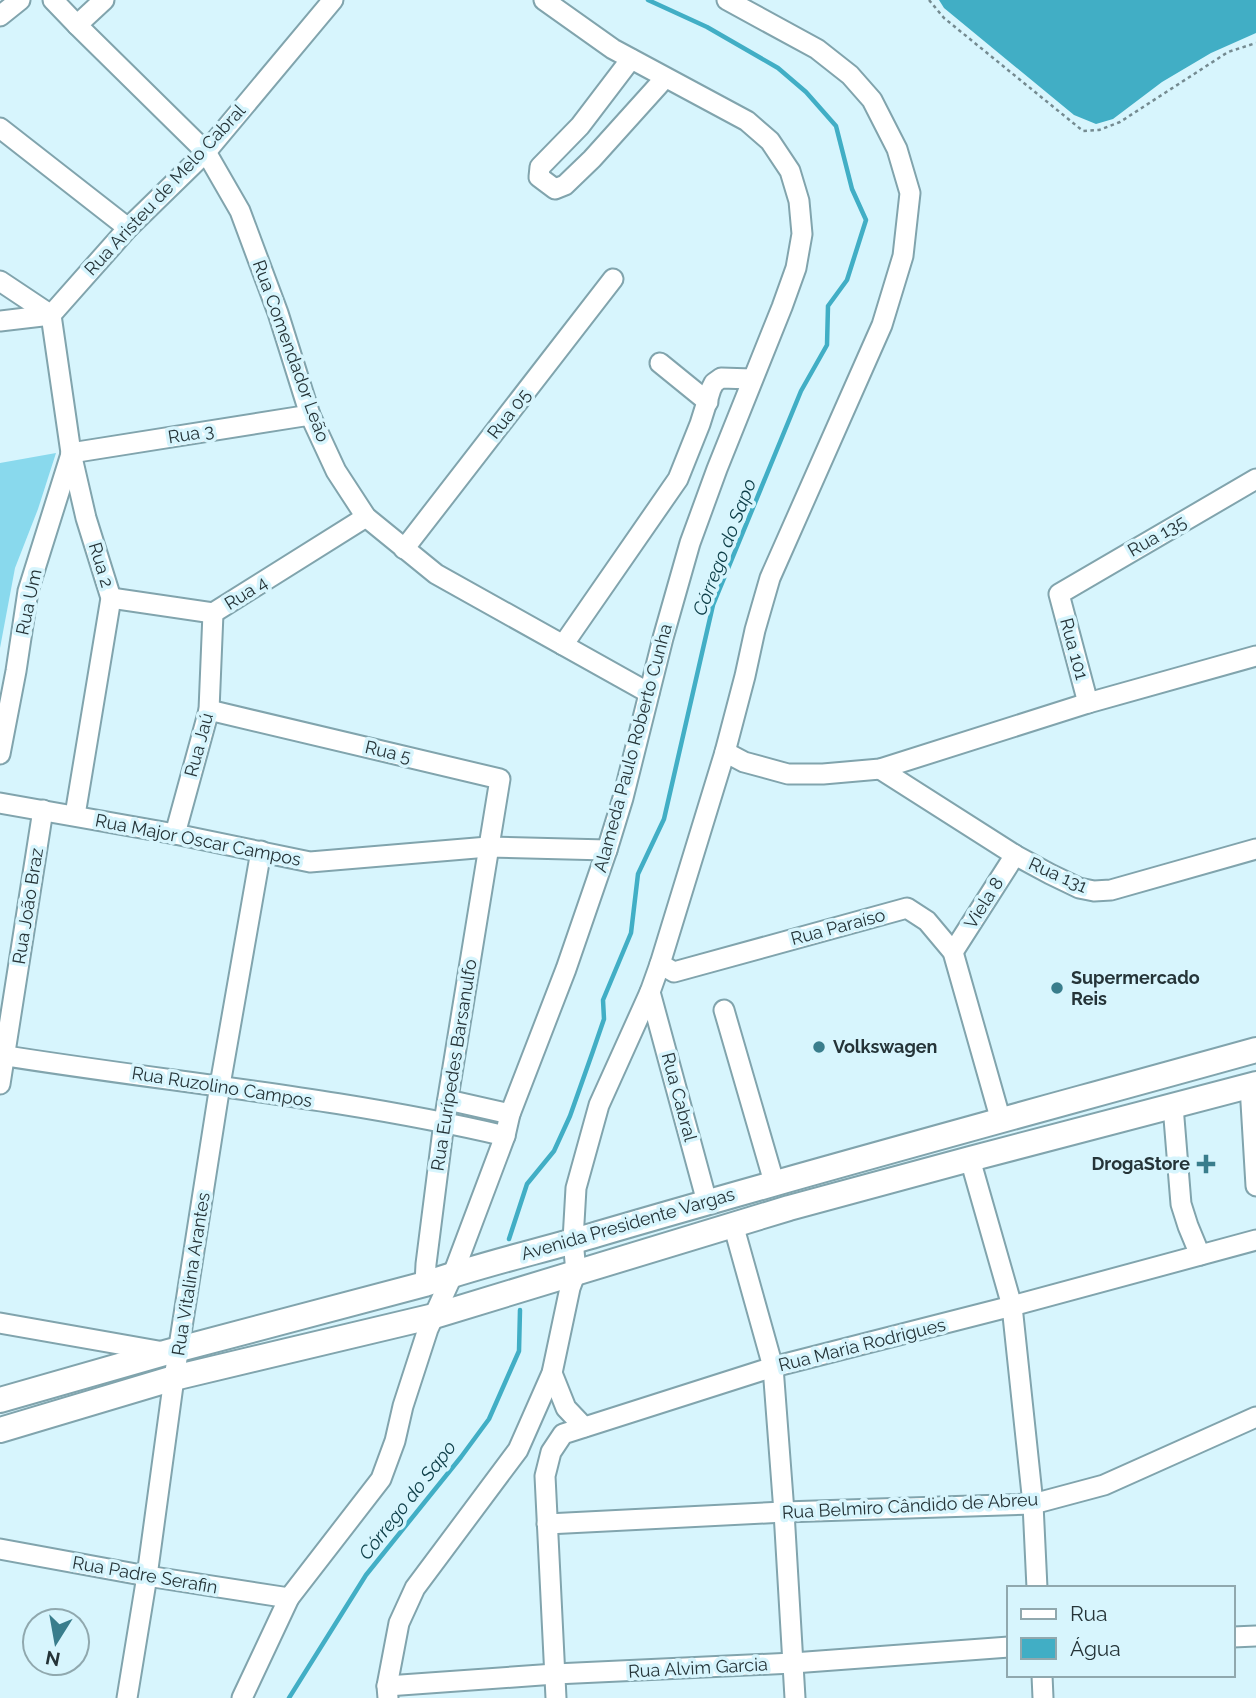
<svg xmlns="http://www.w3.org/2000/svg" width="1256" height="1698" font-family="Raleway,sans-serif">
	<rect width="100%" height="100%" fill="#d7f5fd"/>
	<polygon fill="#89d9ed" points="56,453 38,509 15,568 0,648 0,463"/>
	<polygon fill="#41aec5" points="939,0 1256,0 1256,33 1211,53 1162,82 1113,119 1096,124 1074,115 944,8"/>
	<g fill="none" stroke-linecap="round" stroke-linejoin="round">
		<g stroke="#41aec5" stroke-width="4.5">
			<polyline points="509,1239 527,1184 554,1151 570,1116 593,1051 604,1019 603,1000 631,933 638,874 664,819 713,605 801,391 827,345 828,306 847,280 866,220 852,189 836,126 806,92 778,68 707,27 648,0"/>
			<polyline points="289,1698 366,1575 461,1457 489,1419 519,1351 520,1310"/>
		</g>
		<g stroke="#81a4ad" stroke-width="23">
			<g id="minor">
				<polyline points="53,0 77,25 206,152 240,211 278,313 310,415 336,471 366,517 436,574 649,693"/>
				<polyline points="0,16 20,0"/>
				<polyline points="77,25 104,0"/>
				<polyline points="631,59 580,126 540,167 539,177 555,189 565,185 592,159 665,78"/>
				<polyline points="0,128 128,228"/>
				<polyline points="0,281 51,315"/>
				<polyline points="51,315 71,453 86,518 111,598 75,815"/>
				<polyline points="51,315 128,228 206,152 333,0"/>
				<polyline points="0,321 51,315"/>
				<polyline points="660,363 708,402"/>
				<polyline points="71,453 310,415"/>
				<polyline points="404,549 613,279"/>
				<polyline points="111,598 213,613 366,517"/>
				<polyline points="563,645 678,479 700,424 711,389 714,383 721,378 752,379"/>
				<polyline points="1088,703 1059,594 1256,479"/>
				<polyline points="209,710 500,779 444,1122 426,1264 425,1284"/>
				<polyline points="725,752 744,762 788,774 823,774 880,769 1088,703 1256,656"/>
				<polyline points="0,754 16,671 28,591 71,454"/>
				<polyline points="880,769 1015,855 1050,874 1079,888 1094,891 1111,890 1256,849"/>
				<polyline points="0,803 175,834 310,862 488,847 607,850"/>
				<polyline points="175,834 209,710 213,613"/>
				<polyline points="953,952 1015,855"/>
				<polyline points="660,964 674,972 907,908 927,921 953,952 1001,1121"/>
				<polyline points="650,992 707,1202"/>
				<polyline points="724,1010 774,1182"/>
				<path d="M0,1055C168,1082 339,1097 505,1136"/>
				<polyline points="0,1084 43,810"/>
				<polyline points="1250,1086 1256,1186"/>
				<polyline points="448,1100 510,1114"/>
				<polyline points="1173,1106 1181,1204 1188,1226 1200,1255"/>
				<polyline points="970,1159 1012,1306 1033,1504 1037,1588"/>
				<polyline points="733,1224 773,1367 784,1512 795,1698"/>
				<polyline points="0,1323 164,1352"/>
				<polyline points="552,1373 566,1408 584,1427"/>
				<polyline points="547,1524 784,1512 1033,1504 1104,1485 1256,1417"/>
				<polyline points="0,1549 147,1576 289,1598"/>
				<polyline points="1233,1637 1256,1636"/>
				<polyline points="1042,1675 1043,1698"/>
				<polyline points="387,1686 555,1674 793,1663 1009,1647"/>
				<polyline points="127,1698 147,1576 174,1378 220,1085 261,851"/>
				<polyline points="242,1698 289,1598 381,1479 395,1441 403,1406 428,1329 453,1274 505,1136 510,1114 566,969 607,850 623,798 663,638 690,543 717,469 782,307 796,268 802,234 799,201 790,171 770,141 747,121 613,49 544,0"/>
				<polyline points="388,1698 387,1686 399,1623 415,1588 518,1450 552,1373 570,1288 576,1272 573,1240 576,1188 599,1105 650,992 660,964 725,752 745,676 755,630 770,578 882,325 903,256 910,193 897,149 872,100 850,75 817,49 727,0"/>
				<polyline points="556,1698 545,1476 551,1452 563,1434 773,1367 1012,1306 1256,1240"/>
			</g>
		</g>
		<g stroke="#81a4ad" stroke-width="28">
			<g id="major">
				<path d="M0,1400L168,1352L425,1284C482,1264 541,1251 598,1234C816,1170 1036,1111 1256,1050"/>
				<polyline points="0,1430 174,1378 434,1316 789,1208 970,1159 1256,1084"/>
			</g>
		</g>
		<polyline stroke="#758b91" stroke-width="2.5" stroke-dasharray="3.5 3.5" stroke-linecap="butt" points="929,0 944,18 1083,131 1099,130 1120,122 1228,52 1256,43"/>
		<use href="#minor" stroke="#fff" stroke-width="19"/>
		<use href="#major" stroke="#fff" stroke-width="24"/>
	</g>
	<g fill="#397d8c" stroke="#d7f5fd" stroke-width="2.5">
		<circle cx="1057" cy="988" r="7"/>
		<circle cx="819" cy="1047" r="7"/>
		<path d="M1202.5 1153.5h7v7h7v7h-7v7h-7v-7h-7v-7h7z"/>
	</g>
	<g text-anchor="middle" stroke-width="7" stroke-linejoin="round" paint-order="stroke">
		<g font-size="18" fill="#253438" stroke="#d7f5fd">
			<text transform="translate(165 190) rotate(-47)" y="6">Rua Aristeu de Melo Cabral</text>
			<text transform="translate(291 351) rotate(70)" y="6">Rua Comendador Leão</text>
			<text transform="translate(509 414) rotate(-52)" y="6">Rua 05</text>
			<text transform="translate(191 434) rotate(-9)" y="6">Rua 3</text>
			<text transform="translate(1157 536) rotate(-30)" y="6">Rua 135</text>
			<text transform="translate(101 565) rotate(73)" y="6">Rua 2</text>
			<text transform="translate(246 593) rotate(-32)" y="6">Rua 4</text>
			<text transform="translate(29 602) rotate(-78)" y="6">Rua Um</text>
			<text transform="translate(1074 649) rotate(75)" y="6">Rua 101</text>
			<text transform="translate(199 745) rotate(-75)" y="6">Rua Jaú</text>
			<text transform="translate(633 748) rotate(-75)" y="6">Alameda Paulo Roberto Cunha</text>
			<text transform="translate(388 752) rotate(13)" y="6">Rua 5</text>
			<text transform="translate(198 840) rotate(11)" y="6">Rua Major Oscar Campos</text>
			<text transform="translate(1058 875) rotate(24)" y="6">Rua 131</text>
			<text transform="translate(984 903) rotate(-58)" y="6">Viela 8</text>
			<text transform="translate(28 906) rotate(-81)" y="6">Rua João Braz</text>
			<text transform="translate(838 927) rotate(-15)" y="6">Rua Paraíso</text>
			<text transform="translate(454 1065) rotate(-81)" y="6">Rua Eurípedes Barsanulfo</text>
			<text transform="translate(222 1087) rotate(9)" y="6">Rua Ruzolino Campos</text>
			<text transform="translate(679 1097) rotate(75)" y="6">Rua Cabral</text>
			<text transform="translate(628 1224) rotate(-16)" y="6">Avenida Presidente Vargas</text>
			<text transform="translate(191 1274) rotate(-81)" y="6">Rua Vitalina Arantes</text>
			<text transform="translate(862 1345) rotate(-14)" y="6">Rua Maria Rodrigues</text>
			<text transform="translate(910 1506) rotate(-3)" y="6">Rua Belmiro Cândido de Abreu</text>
			<text transform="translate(145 1575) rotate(10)" y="6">Rua Padre Serafin</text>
			<text transform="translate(698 1668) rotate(-3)" y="6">Rua Alvim Garcia</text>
		</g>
		<g font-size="18" font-weight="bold" fill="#253438" stroke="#d7f5fd" text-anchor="start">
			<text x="1071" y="984">Supermercado<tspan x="1071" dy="21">Reis</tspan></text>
			<text x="833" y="1053">Volkswagen</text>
			<text x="1190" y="1170" text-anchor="end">DrogaStore</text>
		</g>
		<g font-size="19" font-style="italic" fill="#0c3d47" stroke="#d7f5fd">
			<text transform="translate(724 547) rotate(-69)" y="7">Córrego do Sapo</text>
			<text transform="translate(407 1500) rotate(-52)" y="7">Córrego do Sapo</text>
		</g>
	</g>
	<rect x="1007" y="1586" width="228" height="91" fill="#d7f5fd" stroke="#90a8ae" stroke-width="2"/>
	<rect x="1021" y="1609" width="35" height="10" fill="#ffffff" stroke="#90a8ae" stroke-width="2"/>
	<text x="1070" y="1621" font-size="21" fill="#253438">Rua</text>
	<rect x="1021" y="1638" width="35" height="21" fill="#41aec5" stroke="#90a8ae" stroke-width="2"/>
	<text x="1070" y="1656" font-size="21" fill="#253438">Água</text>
	<g transform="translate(56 1642) rotate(191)"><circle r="33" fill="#d7f5fd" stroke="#90a8ae" stroke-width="2"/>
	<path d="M0-5L12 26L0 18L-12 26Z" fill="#397d8c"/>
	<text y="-10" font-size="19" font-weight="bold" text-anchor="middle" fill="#253438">N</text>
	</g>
</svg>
